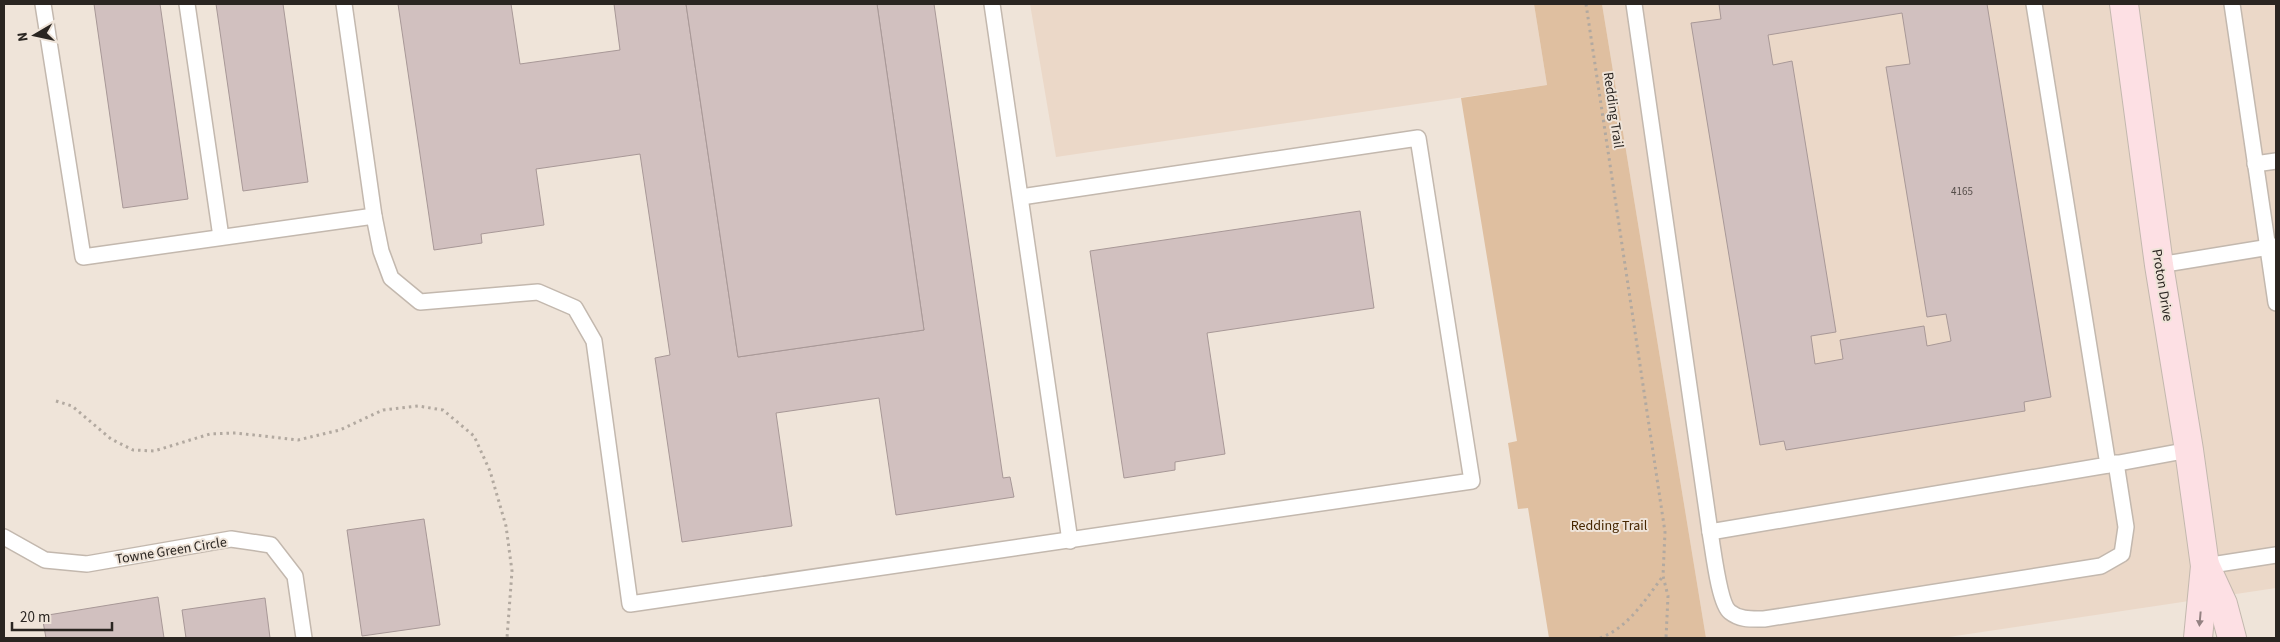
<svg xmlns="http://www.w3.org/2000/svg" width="2280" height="642" font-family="'Source Sans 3',sans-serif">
	<rect width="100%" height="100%" fill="#efe4d9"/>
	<g fill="#ebd8c8">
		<polygon points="1030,4 1534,4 1547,85 1056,157"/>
		<polygon points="1602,4 2276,4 2276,588 1942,638 1706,638"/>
	</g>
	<polygon fill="#dfbfa0" points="1534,4 1602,4 1706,638 1549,638 1528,508 1518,509 1508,443 1517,441 1461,98 1547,85"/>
	<g fill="#d1c0bf" stroke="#a89897" fill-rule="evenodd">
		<polygon points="94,4 160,4 188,199 123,208"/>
		<polygon points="216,4 283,4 308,182 243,191"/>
		<polygon points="398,4 511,4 520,64 620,50 614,4 686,4 738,357 924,330 877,4 934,4 1003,478 1010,477 1014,497 896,515 879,398 776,413 792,526 682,542 655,358 670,355 640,154 536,169 544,225 481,234 482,243 434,250"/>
		<polygon points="686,4 877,4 924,330 738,357"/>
		<path d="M1719,4H1987L2051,397L2024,402L2025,411L1786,450L1784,441L1760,445L1691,23L1721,19ZM1902,13L1910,64L1886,67L1927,317L1946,314L1951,341L1927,346L1924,326L1840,340L1843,359L1815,364L1811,336L1836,332L1792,61L1773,65L1768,35Z"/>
		<polygon points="1360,211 1374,308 1207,333 1225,454 1175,462 1175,470 1124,478 1090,251"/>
		<polygon points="424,519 440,625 362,636 347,530"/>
		<polygon points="158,597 164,638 46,638 42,616"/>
		<polygon points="265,598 270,638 186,638 182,610"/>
	</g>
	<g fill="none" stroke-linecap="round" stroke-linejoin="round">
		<g stroke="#c3b8ae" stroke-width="18">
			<g id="lane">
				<polyline points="43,4 83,257 374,216"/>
				<polyline points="187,4 221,237"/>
				<polyline points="344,4 374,216 381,251 391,278 420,302 538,292 575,308 594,341 630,604 1472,481 1418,138 1021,197"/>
				<polyline points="992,4 1070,541"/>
				<polyline points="1634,4 1710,532 2108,465 2034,4"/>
				<polyline points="2232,4 2276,303"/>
				<polyline points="2255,164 2276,161"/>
				<polyline points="2159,265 2276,246"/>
				<polyline points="2108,465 2189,450"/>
				<path d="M1710,532C1713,548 1719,604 1730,612C1740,620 1751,619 1764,619L2101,566L2122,554L2126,527L2116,463"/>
				<polyline points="4,537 45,560 87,564 231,539 271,545 295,576 304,638"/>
				<polyline points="2205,566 2276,555"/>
			</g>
		</g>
		<g stroke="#c3b8ae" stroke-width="30">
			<g id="secondary">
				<polyline points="2124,4 2159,265 2189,450 2205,566 2198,638"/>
				<polyline points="2206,567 2223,604 2232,638"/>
			</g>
		</g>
		<g stroke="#b2a9a0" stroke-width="3" stroke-dasharray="2.5 4" stroke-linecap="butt">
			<polyline points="1586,4 1665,532 1663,576 1668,596 1666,638"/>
			<polyline points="56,401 72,406 111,439 133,450 154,451 210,434 236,433 298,440 340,430 383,410 418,406 443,410 474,436 490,471 506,526 512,571 507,638"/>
			<path d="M1600,638C1628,628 1646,599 1663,576"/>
		</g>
		<use href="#lane" stroke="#fff" stroke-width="15"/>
		<use href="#secondary" stroke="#fde0e4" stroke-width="28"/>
	</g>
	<defs><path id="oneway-solid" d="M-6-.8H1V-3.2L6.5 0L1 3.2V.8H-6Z" transform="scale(1.25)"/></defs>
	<use fill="#948282" href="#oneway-solid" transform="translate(2200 619) rotate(95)"/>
	<g text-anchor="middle" stroke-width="4" stroke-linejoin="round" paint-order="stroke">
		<g font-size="11" fill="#544c48">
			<text x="1962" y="195">4165</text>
		</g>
		<g font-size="14" fill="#2a2521" stroke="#efe4d9">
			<text transform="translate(1614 110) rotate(82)" y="5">Redding Trail</text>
			<text transform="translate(2163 285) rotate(81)" y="5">Proton Drive</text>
			<text transform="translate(171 550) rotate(-9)" y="5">Towne Green Circle</text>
		</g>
		<g font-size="14" fill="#462600" stroke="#efe4d9">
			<text x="1609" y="530">Redding Trail</text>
		</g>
	</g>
	<rect width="2280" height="642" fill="none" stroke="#2a2521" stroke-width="10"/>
	<g transform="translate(35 35) rotate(261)" stroke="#efe4d9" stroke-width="4" paint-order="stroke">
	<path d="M0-4L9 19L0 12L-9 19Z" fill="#2a2521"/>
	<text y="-8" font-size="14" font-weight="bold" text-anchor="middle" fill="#2a2521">N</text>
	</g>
	<path d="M12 622v8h100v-8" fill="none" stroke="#2a2521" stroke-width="2.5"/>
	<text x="20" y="622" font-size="15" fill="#2a2521" stroke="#efe4d9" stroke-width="4" paint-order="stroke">20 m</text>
</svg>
